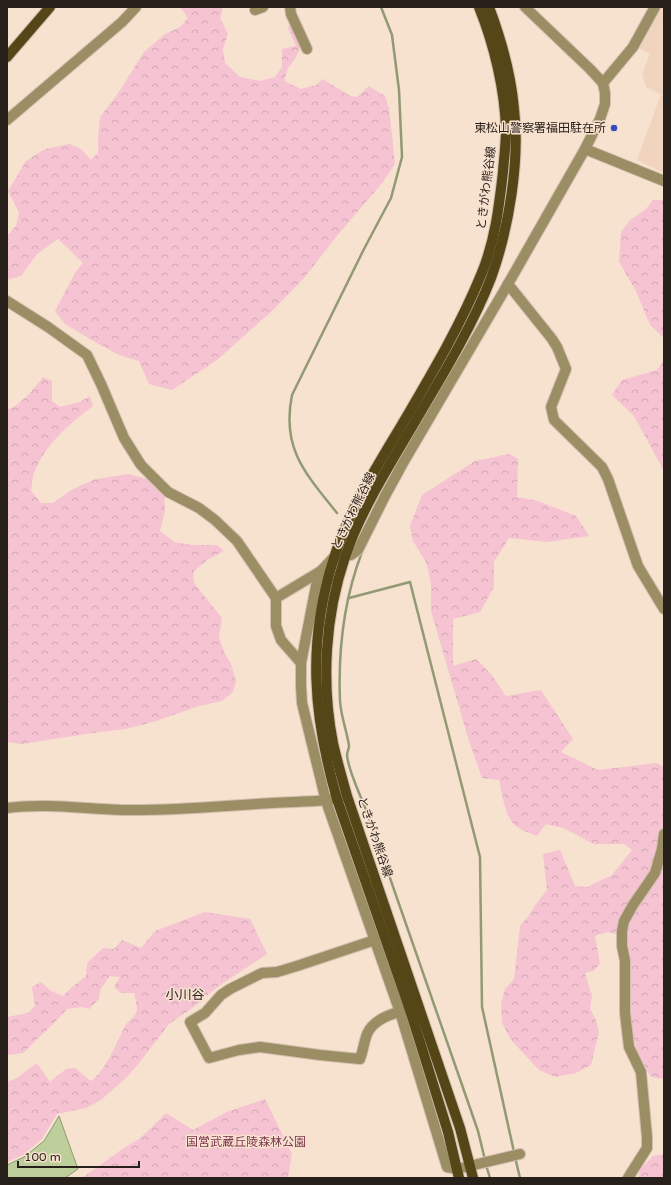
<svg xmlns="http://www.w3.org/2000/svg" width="671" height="1185" font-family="'Varela Round','Noto Sans JP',sans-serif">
	<defs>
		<pattern id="forest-crowns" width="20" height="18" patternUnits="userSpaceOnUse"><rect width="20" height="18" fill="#f5c3d1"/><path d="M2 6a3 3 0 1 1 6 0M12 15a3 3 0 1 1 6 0" fill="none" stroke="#d2a7b3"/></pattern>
	</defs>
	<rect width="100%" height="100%" fill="#f7e1cf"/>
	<polygon fill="#f0d4be" points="658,7 664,7 664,173 637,160 661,94 646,87 642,74 650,54 636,47"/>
	<g fill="url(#forest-crowns)">
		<polygon points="180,7 223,7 220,18 228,34 223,49 225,63 240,77 260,81 275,77 282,67 282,49 296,46 288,28 294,18 304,30 303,41 295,59 288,68 284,81 301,89 316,85 323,79 350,96 357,97 369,86 385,96 389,108 395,164 383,182 336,237 305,277 271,312 217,360 172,390 149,384 139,361 119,355 95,342 65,324 55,311 75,273 83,263 58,239 37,254 21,276 7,280 7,236 16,226 19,213 8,191 26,161 45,149 70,144 81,149 91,160 98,153 98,138 100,117 117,95 144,52 164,35 180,27 188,18"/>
		<polygon points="653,200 664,200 664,338 650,325 636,291 619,262 621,232 630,220 646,209"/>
		<polygon points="664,360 664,471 634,416 612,395 622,380 657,370"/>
		<path d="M43,377L52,381V401L60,407L80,402L90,396L93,406C68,425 46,443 34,473C32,478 32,485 31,491L41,503H53L73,489L96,479L129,474L147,479L164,492L165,511L160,531L174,542L192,545H217L224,551L207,560L193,572L194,583L222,618L219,637L224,652L231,664L236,681L233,692L222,701L199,706L156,721L126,729L92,733L22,744L7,742V410C22,404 33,390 43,377Z"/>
		<path d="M509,454L518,459L517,497L538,501L576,516L589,536L547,542L509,538L494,562V587L480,612L453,619V666L476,659L491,674L506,696L541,690L573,739L561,752L598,770L657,763L664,767V1078L660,1079L650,1076L638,1053L629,1023V969L626,936L607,932L595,936L600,964L593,971L585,973L592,996L590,1009L596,1020L599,1032L591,1065L576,1073L555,1077L539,1070L511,1040L502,1023L501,1004L505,989L514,979L520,926L527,918L536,904L547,890L543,854L560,850L575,886L587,887L612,875L632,850L624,844H594L563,828L546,824L537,836C529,833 517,829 512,822C504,810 502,793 499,780L482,778L469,741L431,611V584L427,564L413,541L410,526L422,495L475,461Z"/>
		<path d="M205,912L250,919L267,954L216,988L191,1009L169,1024L140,1062L126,1078L101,1100L86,1108L57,1114L42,1139L23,1155L7,1162V1082L17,1078L37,1063L50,1082L66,1069L75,1068L91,1081C105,1072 117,1042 125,1026C128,1020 136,1018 137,1009C137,1004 135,998 134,993H121L114,987L120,977L110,976L100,990L99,999L89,1009L82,1007L67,1009L56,1021L23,1053L7,1055V1017L28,1013L35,1006L32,987L41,982L51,991L63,996L72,987L86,976L87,963L103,948L114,949L122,940L141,948L155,931Z"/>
		<polygon points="265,1099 292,1154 288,1178 82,1178 121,1150 139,1139 149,1130 166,1113 193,1130 227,1112"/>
		<polygon points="664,1154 664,1178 638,1178 641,1168 653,1156"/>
	</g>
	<polygon fill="#bece9a" stroke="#919a73" points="59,1116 78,1169 65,1178 7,1178 7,1165 24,1157 44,1141"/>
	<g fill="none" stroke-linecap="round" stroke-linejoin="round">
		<g stroke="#919a73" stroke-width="2.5">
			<path d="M337,513C306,474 281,449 292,395L364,249L391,198L402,157L399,90L392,35L381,7"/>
			<path d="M362,552C344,599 338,651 340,701C341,717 347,731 349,746C349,749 347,752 347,755C348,770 361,797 367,812L461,1082L478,1131L485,1160"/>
			<polyline points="349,598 410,582 480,857 482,1007 514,1152"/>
			<polyline points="515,1157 520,1178"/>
			<polyline points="486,1165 490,1178"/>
		</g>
		<g stroke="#d2beae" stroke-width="12">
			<g id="minor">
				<polyline points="290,7 291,14 307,49"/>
				<polyline points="255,10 263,7"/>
				<polyline points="603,83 633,47 655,7"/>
				<polyline points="7,120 122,22 136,7"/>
				<polyline points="585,149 664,181"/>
				<polyline points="508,284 552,339 557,347 566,369 551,407 554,420 602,467 608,479 638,566 664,609"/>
				<polyline points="7,301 48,327 87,355 101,384 124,438 141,465 168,492 199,508 215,520 237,541 276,598 321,571"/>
				<polyline points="276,598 276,626 281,640 301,663"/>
				<path d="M7,808C46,803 84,809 123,810C172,811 222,806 272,803C297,801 322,803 347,796"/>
				<path d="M375,940L297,966L277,972L262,973L230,989L221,995L205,1013L190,1022L209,1058L239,1050L260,1047L320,1055L360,1059C363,1051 364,1042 367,1034C373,1020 391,1013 406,1011"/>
				<polyline points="520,1154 457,1169 447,1167 400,1012 326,801 312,744 302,703 301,686 301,663 317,581 321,571 334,557 351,555 358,550 385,496 403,463 508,284 585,149 600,119 605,104 605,93 603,83 590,69 525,7"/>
				<polyline points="628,1178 647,1148 647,1137 641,1072 629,1047 625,1013 625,961 622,946 622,931 624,921 633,905 655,873 662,849 664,834"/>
			</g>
		</g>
		<g stroke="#d2beae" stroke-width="12">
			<g id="major">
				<polyline points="7,57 50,7"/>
				<path d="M459,1178L448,1132L410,1010L337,799C313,715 307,642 334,558C350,507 380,462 407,416C434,370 461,324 481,275C495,242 499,207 503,172C504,158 506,144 506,130C505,90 494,44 479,7"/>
				<path d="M473,1178L460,1128L347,796C342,778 337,761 333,743C321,682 325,616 345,557C362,506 396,455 423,408C447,368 474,322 491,278C509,228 520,161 514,109C511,74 501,39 489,7"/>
			</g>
		</g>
		<use href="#minor" stroke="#9b8d64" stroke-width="10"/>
		<use href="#major" stroke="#554617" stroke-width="10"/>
	</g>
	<circle fill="#2e4cbc" stroke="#f7e1cf" stroke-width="1.5" cx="614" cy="128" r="4"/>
	<g text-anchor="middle" stroke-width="3" stroke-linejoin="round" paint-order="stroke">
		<g font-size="12" fill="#271f19" stroke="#f7e1cf" text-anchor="end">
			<text x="606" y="132">東松山警察署福田駐在所</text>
		</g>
		<g font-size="12" fill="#271f19" stroke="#f7e1cf">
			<text transform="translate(486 188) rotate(-83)" y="4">ときがわ熊谷線</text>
			<text transform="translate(353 511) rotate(-64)" y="4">ときがわ熊谷線</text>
			<text transform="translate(375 837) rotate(71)" y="4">ときがわ熊谷線</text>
		</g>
		<g font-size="12" fill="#7e3750" stroke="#f7e1cf">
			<text x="246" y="1146">国営武蔵丘陵森林公園</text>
		</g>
		<g font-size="13" fill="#271f19" stroke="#f7e1cf">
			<text x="185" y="999">小川谷</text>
		</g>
	</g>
	<rect width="671" height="1185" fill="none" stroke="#271f19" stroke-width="16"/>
	<path d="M18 1161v6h121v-6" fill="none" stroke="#271f19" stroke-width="2"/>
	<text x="24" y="1161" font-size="12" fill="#271f19" stroke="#f7e1cf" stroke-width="3" paint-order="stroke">100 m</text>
</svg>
